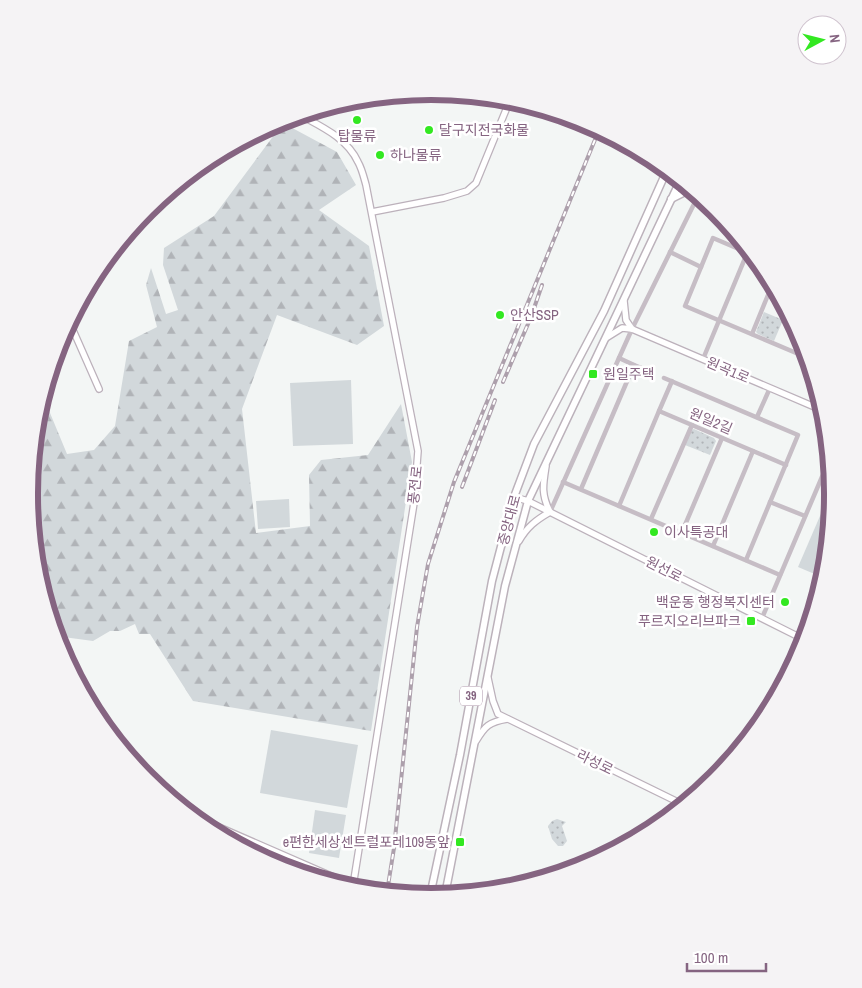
<svg xmlns="http://www.w3.org/2000/svg" width="862" height="988" font-family="'Archivo Narrow','Noto Sans KR',sans-serif">
	<defs>
		<pattern id="forest-firs" width="22" height="20" patternUnits="userSpaceOnUse" patternTransform="scale(1.25)"><rect width="22" height="20" fill="#d2d8db"/><path d="M5 1l3.5 6h-7zM16 11l3.5 6h-7z" fill="#b0b3b7"/></pattern>
		<pattern id="park-dots" width="8" height="8" patternUnits="userSpaceOnUse" patternTransform="scale(1.25)"><rect width="8" height="8" fill="#d2d8db"/><path d="M2 2h.1M6 6h.1" fill="none" stroke="#b0b3b7" stroke-width="1.8" stroke-linecap="round"/></pattern>
	</defs>
	<rect width="100%" height="100%" fill="#f3f6f5"/>
	<g fill="#d2d8db">
		<polygon points="351,380 353,444 293,446 290,383"/>
		<polygon points="289,499 290,527 258,529 256,501"/>
		<polygon points="823,509 831,513 824,578 798,567"/>
		<polygon points="271,730 358,745 347,808 260,793"/>
		<polygon points="315,810 346,815 339,858 309,853"/>
	</g>
	<polygon fill="url(#forest-firs)" points="283,123 337,152 356,185 319,210 369,246 384,326 357,345 277,315 242,409 256,533 310,526 309,475 321,460 368,455 401,404 412,462 371,731 193,701 150,634 139,634 135,624 120,631 110,631 93,641 56,636 36,572 29,494 37,415 43,396 67,454 94,450 115,426 129,341 157,327 146,285 151,268 166,314 178,310 163,265 164,248 214,216"/>
	<g fill="url(#park-dots)">
		<polygon points="764,312 783,320 774,341 758,334 756,332"/>
		<polygon points="694,429 714,438 716,441 710,455 685,445 691,430"/>
		<polygon points="557,819 566,822 562,826 567,841 563,846 558,846 552,839 548,826 552,821"/>
	</g>
	<g fill="none" stroke-linecap="round" stroke-linejoin="round">
		<g stroke="#bcb1bb" stroke-width="8">
			<g id="secondary">
				<path d="M300,115C322,127 347,138 358,162C362,169 364,178 366,185L418,451L414,503L353,886"/>
				<polyline points="372,212 444,198 467,191 476,183 510,100"/>
				<polyline points="624,301 626,320 632,329"/>
				<polyline points="69,321 99,389"/>
				<polyline points="606,338 622,328 632,329 824,411"/>
				<path d="M546,466C543,485 541,494 550,512"/>
				<polyline points="514,497 528,501 805,640"/>
				<path d="M519,541C527,527 536,520 550,512"/>
				<polyline points="488,678 493,701 498,714 684,805"/>
				<path d="M476,741C485,726 489,722 507,719"/>
				<polyline points="189,814 361,889"/>
			</g>
		</g>
		<g stroke="#bcb2bb" stroke-width="9">
			<g id="primary">
				<polyline points="671,199 691,189"/>
				<polyline points="445,895 505,586 528,501 680,181"/>
				<polyline points="430,896 460,755 492,581 514,497 534,444 604,311 667,170"/>
			</g>
		</g>
		<g stroke="#c6bdc5" stroke-width="4.5">
			<polyline points="670,252 701,267"/>
			<polyline points="753,255 713,238 685,306 808,358"/>
			<polyline points="752,334 768,295 782,301"/>
			<polyline points="619,358 634,365"/>
			<polyline points="703,359 748,251"/>
			<polyline points="664,378 798,435 746,560"/>
			<polyline points="659,411 672,381"/>
			<polyline points="757,417 770,388"/>
			<polyline points="753,451 786,465"/>
			<polyline points="563,482 780,575"/>
			<polyline points="581,489 634,365 649,371"/>
			<polyline points="770,502 805,516"/>
			<polyline points="619,506 659,411 753,451 713,546"/>
			<polyline points="550,512 632,329 698,196"/>
			<polyline points="651,519 692,425"/>
			<polyline points="682,532 722,438"/>
			<polyline points="762,618 830,458"/>
		</g>
		<use href="#secondary" stroke="#fff" stroke-width="5.5"/>
		<use href="#primary" stroke="#fff" stroke-width="6"/>
		<g stroke="#ada0ac" stroke-width="4">
			<g id="rail">
				<polyline points="503,382 531,317 542,285"/>
				<polyline points="462,487 495,400"/>
				<polyline points="387,892 394,848 417,627 428,564 454,482 599,130"/>
			</g>
		</g>
		<use href="#rail" stroke="#fff" stroke-width="2" stroke-dasharray="5.5" stroke-linecap="butt"/>
	</g>
	<g fill="#33e821" stroke="#fff" stroke-width="2">
		<circle cx="357" cy="120" r="5"/>
		<circle cx="429" cy="130" r="5"/>
		<circle cx="380" cy="155" r="5"/>
		<circle cx="500" cy="315" r="5"/>
		<rect x="588" y="369" width="10" height="10" rx="2.5"/>
		<circle cx="654" cy="532" r="5"/>
		<circle cx="785" cy="602" r="5"/>
		<rect x="746" y="616" width="10" height="10" rx="2.5"/>
		<rect x="455" y="837" width="10" height="10" rx="2.5"/>
	</g>
	<g text-anchor="middle" stroke-width="5" stroke-linejoin="round" paint-order="stroke">
		<rect fill="#fff" stroke="#aa92a7" stroke-width="1" x="460" y="686.5" width="22" height="19" rx="4"/>
		<g font-size="12" font-weight="bold" fill="#856481">
			<text x="471" y="700">39</text>
		</g>
		<g font-size="14" fill="#856481" stroke="#fff" text-anchor="start">
			<text x="439" y="135">달구지전국화물</text>
			<text x="357" y="141" text-anchor="middle">탑물류</text>
			<text x="390" y="160">하나물류</text>
			<text x="510" y="320">안산SSP</text>
			<text x="603" y="379">원일주택</text>
			<text x="664" y="537">이사특공대</text>
			<text x="775" y="607" text-anchor="end">백운동 행정복지센터</text>
			<text x="741" y="626" text-anchor="end">푸르지오리브파크</text>
			<text x="450" y="847" text-anchor="end">e편한세상센트럴포레109동앞</text>
		</g>
		<g font-size="14" fill="#856481" stroke="#fff">
			<text transform="translate(728 370) rotate(23)" y="5">원곡1로</text>
			<text transform="translate(711 421) rotate(23)" y="5">원일2길</text>
			<text transform="translate(415 485) rotate(-84)" y="5">풍전로</text>
			<text transform="translate(509 520) rotate(-75)" y="5">중앙대로</text>
			<text transform="translate(664 569) rotate(27)" y="5">원선로</text>
			<text transform="translate(595 762) rotate(26)" y="5">라성로</text>
		</g>
	</g>
	<path d="M0 0H862V988H0ZM431 100H431A393 393 0 0 1 824 493V495A393 393 0 0 1 431 888H431A393 393 0 0 1 38 495V493A393 393 0 0 1 431 100Z" fill="#f5f3f5" fill-rule="evenodd"/>
	<path fill="none" stroke="#856481" stroke-width="6" d="M431 100H431A393 393 0 0 1 824 493V495A393 393 0 0 1 431 888H431A393 393 0 0 1 38 495V493A393 393 0 0 1 431 100Z"/>
	<g transform="translate(822 40) rotate(83)"><circle r="24" fill="#ffffff" stroke="#cec1cd"/>
	<path d="M0-4L9 19L0 12L-9 19Z" fill="#33e821"/>
	<text y="-8" font-size="14" font-weight="bold" text-anchor="middle" fill="#856481">N</text>
	</g>
	<path d="M687 963v8h79v-8" fill="none" stroke="#856481" stroke-width="2.5"/>
	<text x="694" y="963" font-size="15" fill="#856481" stroke="#ffffff" stroke-width="4" paint-order="stroke">100 m</text>
</svg>
